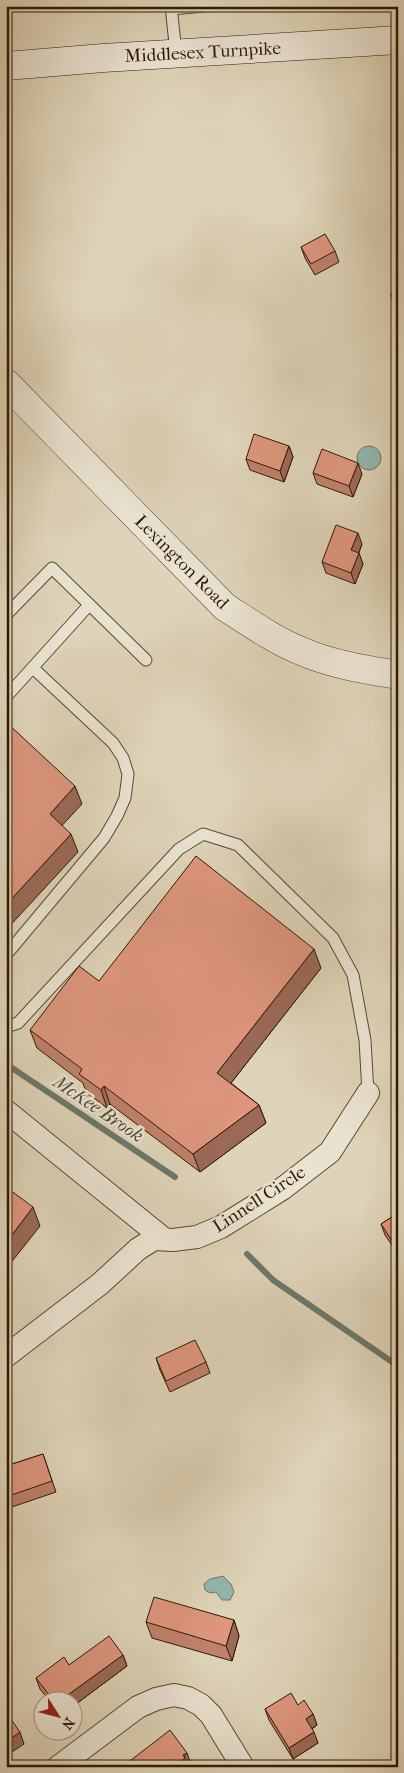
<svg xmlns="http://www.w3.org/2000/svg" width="404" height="1773" font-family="'IM FELL French Canon',serif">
	<rect width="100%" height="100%" fill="#dfd4b9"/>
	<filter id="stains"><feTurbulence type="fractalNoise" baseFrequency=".004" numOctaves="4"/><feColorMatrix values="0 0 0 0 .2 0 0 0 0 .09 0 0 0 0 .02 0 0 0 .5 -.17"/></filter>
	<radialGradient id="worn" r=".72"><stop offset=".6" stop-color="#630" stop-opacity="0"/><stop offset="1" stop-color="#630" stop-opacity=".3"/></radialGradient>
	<g fill="#93b8b0" stroke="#6b786a">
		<circle cx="369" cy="458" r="12"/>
		<polygon points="223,1576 231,1584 234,1592 230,1600 222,1600 216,1592 210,1593 205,1590 204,1584 210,1579"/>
	</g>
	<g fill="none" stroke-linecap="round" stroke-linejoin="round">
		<g stroke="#6b786a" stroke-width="6">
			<polyline points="6,1064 175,1177"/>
			<polyline points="247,1254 273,1280 398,1366"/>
		</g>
		<g stroke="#5b482e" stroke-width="13">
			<g id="service">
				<polyline points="171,6 176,53"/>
				<polyline points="171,9 205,6"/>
				<polyline points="6,615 52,568 146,660"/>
				<polyline points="6,697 89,605"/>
				<polyline points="6,955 104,838 117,816 125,798 128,774 123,758 113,743 33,668"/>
				<polyline points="6,1027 18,1023 179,849 203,834 238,845 333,938 353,975 365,1040 368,1093"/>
			</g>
		</g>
		<g stroke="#5b482e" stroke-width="24">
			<g id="minor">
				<polyline points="6,1111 164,1239"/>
				<polyline points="6,1356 100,1284 138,1249 154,1239 173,1240 197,1237 221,1227 282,1189 330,1152 368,1093"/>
				<polyline points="58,1767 138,1707 156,1699 174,1695 188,1698 201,1705 211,1715 243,1767"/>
			</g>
		</g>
		<g stroke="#5b482e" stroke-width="29">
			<path id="tertiary" d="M6,383L225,607C250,623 274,640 301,651C330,664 367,670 398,675"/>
		</g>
		<g stroke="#2f1900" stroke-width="29">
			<polyline id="secondary" points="6,66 103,58 398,40"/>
		</g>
		<use href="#service" stroke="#eae3d2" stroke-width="11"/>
		<use href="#minor" stroke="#eae3d2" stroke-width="22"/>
		<use href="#tertiary" stroke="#eae3d2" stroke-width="28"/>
		<use href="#secondary" stroke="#eae3d2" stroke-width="28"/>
	</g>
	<g fill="#bf816c" stroke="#2f1900">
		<polygon points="301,247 335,251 339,262 315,275 305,258"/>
		<polygon points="398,286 398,308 395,306 391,295"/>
		<polygon points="289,446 293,457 284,482 250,470 246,459"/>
		<polygon points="313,473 362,474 353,497 317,484"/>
		<polygon points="362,544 359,553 363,564 355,584 326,573 322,562"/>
		<polygon points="321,968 231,1083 259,1105 266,1123 200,1172 110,1104 107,1108 86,1092 83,1083 37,1048 30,1030 99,981"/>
		<polygon points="398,1213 398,1254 385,1235 381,1224"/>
		<polygon points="156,1358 206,1362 210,1373 170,1392 160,1370"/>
		<polygon points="43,1454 56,1492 6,1509 6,1466"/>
		<polygon points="234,1620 239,1636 232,1661 152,1638 146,1622"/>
		<polygon points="123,1655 127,1666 72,1707 72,1700 49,1700 40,1689 36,1678 69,1665"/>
		<polygon points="298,1705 313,1714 317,1725 312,1729 318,1743 293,1759 269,1720 265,1709"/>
	</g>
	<g fill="#9b6958" stroke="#2f1900">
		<polygon points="289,446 293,457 284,482 280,471"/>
		<polygon points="358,463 362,474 353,497 349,486"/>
		<polygon points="358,533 362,544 355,561 351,550"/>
		<polygon points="359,553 363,564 355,584 351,573"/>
		<polygon points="75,786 82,804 56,832 50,814"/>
		<polygon points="71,834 78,852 6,930 6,905"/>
		<polygon points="314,949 321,968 224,1092 217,1073"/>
		<polygon points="104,1086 110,1104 107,1108 101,1090"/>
		<polygon points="259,1105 266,1123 200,1172 193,1154"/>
		<polygon points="33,1207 40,1226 6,1269 6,1243"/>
		<polygon points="234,1620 239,1636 232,1661 226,1646"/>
		<polygon points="123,1655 127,1666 72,1707 72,1700 61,1700"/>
		<polygon points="313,1714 317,1725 310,1730 306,1719"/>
		<polygon points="20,1732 24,1744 6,1756 6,1742"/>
		<polygon points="314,1732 318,1743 293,1759 289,1748"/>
		<polygon points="187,1753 191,1764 188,1766 188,1767 174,1767"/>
	</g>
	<g fill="#de967e" stroke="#2f1900">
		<polygon points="325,234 335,251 311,264 301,247"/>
		<polygon points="398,286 398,299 391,295"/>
		<polygon points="254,434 289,446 280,471 246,459"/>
		<polygon points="322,449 358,463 349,486 313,473"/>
		<polygon points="336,525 358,533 351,550 359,553 351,573 322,562"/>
		<polygon points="6,722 75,786 50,814 71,834 6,905"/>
		<polygon points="196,856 314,949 217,1073 259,1105 193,1154 104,1086 101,1090 79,1074 82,1069 30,1030 79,966 99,981"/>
		<polygon points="6,1187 33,1207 6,1243"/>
		<polygon points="398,1213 398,1246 396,1247 381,1224"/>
		<polygon points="195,1340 206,1362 166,1381 156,1358"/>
		<polygon points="43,1454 52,1481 6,1497 6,1466"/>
		<polygon points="154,1597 234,1620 226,1646 146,1622"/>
		<polygon points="109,1636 123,1655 61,1700 53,1700 36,1678 64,1657 69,1665"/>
		<polygon points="291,1693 298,1705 304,1700 313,1714 306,1719 314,1732 289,1748 265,1709"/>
		<polygon points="6,1712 20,1732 6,1742"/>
		<polygon points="170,1730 187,1753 183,1755 185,1758 174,1767 122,1767"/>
	</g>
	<g text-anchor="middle" stroke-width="4.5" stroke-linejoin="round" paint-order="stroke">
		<g font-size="18" fill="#2f1900" stroke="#eae3d2">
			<text transform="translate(203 52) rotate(-3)" y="6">Middlesex Turnpike</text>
			<text transform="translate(182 562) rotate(45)" y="6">Lexington Road</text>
			<text transform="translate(259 1199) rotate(-33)" y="6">Linnell Circle</text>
		</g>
		<g font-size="19" font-style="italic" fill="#4d4935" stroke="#eae3d2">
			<text transform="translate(99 1108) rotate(34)" y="7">McKee Brook</text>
		</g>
	</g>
	<rect width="404" height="1773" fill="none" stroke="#dfd4b9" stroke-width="25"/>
	<rect x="8" y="8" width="389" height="1758" fill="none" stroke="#2f1900" stroke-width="2.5"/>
	<rect x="12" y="12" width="379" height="1748" fill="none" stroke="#2f1900"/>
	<g transform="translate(58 1716) rotate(126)"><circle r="24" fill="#eae3d2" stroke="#9f927e"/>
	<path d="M0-4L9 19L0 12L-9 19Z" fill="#8f2418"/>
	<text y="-8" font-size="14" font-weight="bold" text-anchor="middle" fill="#2f1900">N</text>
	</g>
	<rect width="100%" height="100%" filter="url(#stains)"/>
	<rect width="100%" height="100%" fill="url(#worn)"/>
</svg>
